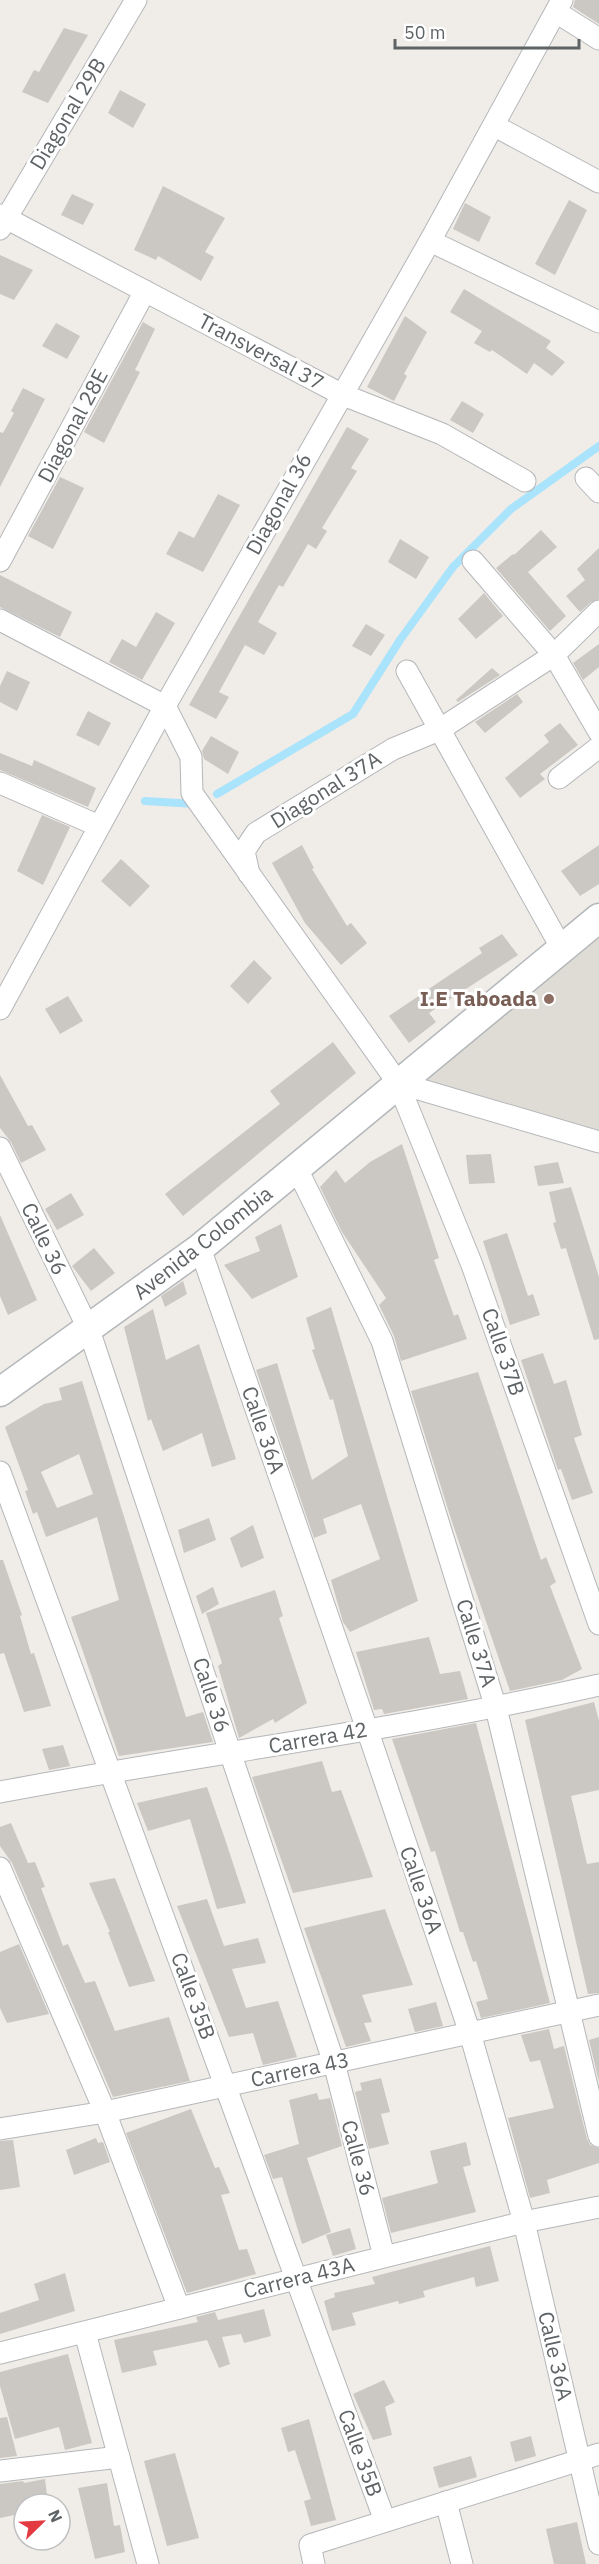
<svg xmlns="http://www.w3.org/2000/svg" width="599" height="2564" font-family="'IBM Plex Sans',sans-serif">
	<rect width="100%" height="100%" fill="#f0ece7"/>
	<polygon fill="#dfdcd5" points="599,915 599,1142 398,1083"/>
	<g fill="none" stroke-linecap="round" stroke-linejoin="round">
		<g stroke="#aae3fc" stroke-width="8">
			<polyline points="217,794 353,714 400,640 453,567 511,509 599,446"/>
			<polyline points="145,801 196,804"/>
		</g>
	</g>
	<g fill="#cbc7c3" fill-rule="evenodd">
		<polygon points="575,0 599,0 599,24 573,7"/>
		<polygon points="64,28 88,35 48,103 22,92 34,70 39,72"/>
		<polygon points="120,90 146,104 133,128 108,113"/>
		<polygon points="163,186 225,218 205,252 214,257 201,281 158,256 156,260 134,250"/>
		<polygon points="72,194 94,204 83,225 61,215"/>
		<polygon points="569,200 587,210 555,275 535,264"/>
		<polygon points="465,203 491,217 479,242 453,229"/>
		<polygon points="0,255 33,270 14,300 0,294"/>
		<polygon points="464,289 551,341 546,348 565,362 552,376 534,363 527,374 492,350 490,352 474,343 482,331 450,312"/>
		<polygon points="405,316 427,332 404,374 407,376 394,401 367,387"/>
		<polygon points="143,322 155,329 135,370 140,372 104,443 84,432"/>
		<polygon points="56,323 80,336 67,359 42,346"/>
		<polygon points="23,388 45,399 0,487 0,432 3,433 14,413 11,411"/>
		<polygon points="462,401 484,414 473,433 450,420"/>
		<polygon points="347,427 369,439 351,468 357,471 322,528 327,531 316,549 308,544 283,587 279,585 258,622 277,633 264,655 245,645 219,692 229,697 216,719 189,705"/>
		<polygon points="60,477 84,488 53,549 28,536"/>
		<polygon points="218,494 240,505 203,572 166,554 179,531 194,538"/>
		<polygon points="541,530 557,547 528,572 566,616 550,631 496,568 513,554 514,555"/>
		<polygon points="400,539 429,557 416,579 388,562"/>
		<polygon points="599,548 599,599 591,602 580,612 566,596 585,580 577,569"/>
		<polygon points="0,575 72,612 60,637 0,607"/>
		<polygon points="484,593 503,616 476,639 458,619"/>
		<polygon points="156,612 175,623 142,680 109,662 122,639 136,647"/>
		<polygon points="366,624 385,635 371,656 352,646"/>
		<polygon points="599,644 599,667 583,680 573,663"/>
		<polygon points="492,668 500,675 458,702 456,700"/>
		<polygon points="7,671 30,682 17,711 0,702 0,686"/>
		<polygon points="517,694 523,702 485,733 475,722"/>
		<polygon points="88,711 111,723 99,746 76,735"/>
		<polygon points="560,723 578,745 540,774 545,779 520,798 505,778 549,742 544,735"/>
		<polygon points="211,736 239,752 228,774 204,759 202,751"/>
		<polygon points="0,753 32,766 34,760 96,788 88,807 0,770"/>
		<polygon points="42,815 70,827 43,885 17,871"/>
		<polygon points="302,845 314,868 312,869 347,926 351,923 367,943 341,965 305,923 272,863"/>
		<polygon points="599,845 599,884 580,896 561,871"/>
		<polygon points="121,859 150,886 130,907 101,881"/>
		<polygon points="502,934 518,955 429,1013 436,1022 409,1043 389,1016 482,953 479,948"/>
		<polygon points="254,960 272,978 248,1004 230,986"/>
		<polygon points="68,996 83,1021 60,1034 45,1009"/>
		<polygon points="333,1042 356,1073 183,1216 165,1194 280,1104 270,1091"/>
		<polygon points="0,1075 28,1126 32,1125 46,1150 21,1163 11,1142 0,1128"/>
		<polygon points="402,1144 439,1258 434,1260 454,1316 458,1314 467,1339 401,1361 394,1336 379,1305 386,1298 342,1232 320,1187 336,1170 345,1183 370,1162"/>
		<polygon points="491,1154 495,1183 469,1184 466,1155"/>
		<polygon points="558,1162 564,1183 538,1186 534,1166"/>
		<polygon points="571,1187 599,1277 599,1339 594,1340 566,1248 561,1249 553,1223 556,1222 549,1192"/>
		<polygon points="71,1193 84,1215 57,1230 45,1209"/>
		<polygon points="0,1215 37,1300 8,1315 0,1296"/>
		<polygon points="281,1224 298,1277 252,1299 224,1265 260,1251 255,1237"/>
		<polygon points="507,1233 528,1296 533,1294 540,1315 510,1325 483,1241"/>
		<polygon points="94,1248 115,1273 91,1291 72,1266"/>
		<polygon points="183,1281 187,1294 165,1307 161,1296"/>
		<polygon points="331,1307 418,1601 350,1632 343,1622 331,1580 380,1559 361,1504 323,1519 327,1533 314,1538 256,1370 277,1363 312,1480 348,1456 333,1399 330,1400 312,1350 315,1349 306,1318"/>
		<polygon points="153,1309 166,1360 199,1344 236,1459 212,1467 202,1433 163,1451 151,1419 148,1421 124,1327"/>
		<polygon points="543,1353 554,1384 566,1380 582,1435 574,1438 593,1493 572,1500 561,1469 558,1470 521,1360"/>
		<polygon points="478,1372 541,1560 546,1557 556,1582 550,1586 582,1669 562,1680 510,1691 452,1522 411,1391"/>
		<path d="M82,1381L186,1717L203,1712L213,1742L119,1756L71,1617L119,1600L97,1517L46,1537L37,1512L33,1514L25,1491L28,1490L5,1427L44,1404L62,1400L59,1388ZM79,1454L93,1494L57,1508L41,1472Z"/>
		<polygon points="209,1518 216,1540 184,1553 178,1530"/>
		<polygon points="253,1525 264,1558 241,1568 230,1538"/>
		<polygon points="0,1560 3,1560 22,1615 20,1616 31,1654 34,1653 51,1706 24,1712 4,1653 0,1654"/>
		<polygon points="213,1587 219,1604 202,1614 196,1596"/>
		<polygon points="275,1590 283,1616 279,1618 307,1703 275,1723 273,1719 239,1738 218,1666 222,1663 206,1613"/>
		<polygon points="429,1637 440,1674 460,1671 468,1699 384,1714 382,1709 374,1710 356,1652"/>
		<polygon points="594,1702 599,1721 599,1790 571,1796 587,1864 599,1862 599,1993 588,1994 525,1720"/>
		<polygon points="476,1723 550,2003 481,2018 476,2002 488,1999 476,1961 473,1962 463,1932 460,1932 435,1851 431,1852 392,1739"/>
		<polygon points="63,1745 70,1766 49,1770 42,1749"/>
		<polygon points="322,1761 332,1792 341,1790 373,1877 293,1893 252,1777"/>
		<polygon points="207,1787 226,1842 246,1903 217,1909 190,1819 148,1831 137,1803"/>
		<polygon points="11,1823 28,1863 35,1862 45,1887 41,1888 63,1946 68,1944 85,1983 95,1981 115,2031 169,2017 190,2081 113,2097 12,1863 0,1846 0,1827"/>
		<polygon points="115,1878 128,1911 155,1981 129,1987 108,1932 110,1932 89,1883"/>
		<polygon points="207,1899 224,1946 258,1938 266,1963 232,1969 246,2008 278,2001 297,2057 263,2065 253,2033 229,2037 177,1906"/>
		<polygon points="385,1909 413,1985 362,1995 372,2022 364,2023 371,2041 346,2047 304,1928"/>
		<polygon points="19,1944 49,2014 7,2023 0,2008 0,1952"/>
		<polygon points="436,2002 443,2026 415,2032 408,2009"/>
		<polygon points="549,2029 554,2049 564,2046 587,2139 590,2145 599,2148 599,2163 547,2180 550,2193 530,2198 508,2118 554,2108 540,2060 530,2062 521,2035"/>
		<polygon points="599,2037 599,2082 589,2040"/>
		<polygon points="381,2078 390,2112 381,2114 389,2144 369,2149 355,2092 362,2090 360,2083"/>
		<polygon points="317,2093 319,2100 330,2098 342,2146 307,2158 331,2232 302,2244 282,2177 273,2179 264,2155 299,2144 289,2100"/>
		<polygon points="191,2109 215,2168 219,2167 230,2193 221,2195 239,2250 247,2249 256,2274 187,2293 126,2133"/>
		<polygon points="96,2138 98,2143 103,2142 110,2162 74,2175 66,2150"/>
		<polygon points="13,2140 20,2187 0,2190 0,2141"/>
		<polygon points="466,2142 471,2165 463,2167 476,2212 391,2233 382,2198 438,2183 430,2151"/>
		<polygon points="350,2228 356,2249 333,2256 326,2235"/>
		<polygon points="490,2246 499,2281 476,2287 474,2277 423,2291 425,2297 399,2304 398,2301 352,2313 356,2325 332,2331 324,2301 335,2297 334,2293 375,2284 372,2277"/>
		<polygon points="65,2273 75,2311 0,2334 0,2313 39,2300 34,2284"/>
		<polygon points="264,2309 271,2336 244,2343 241,2334 222,2337 230,2364 219,2368 207,2340 153,2351 157,2365 122,2373 114,2340 198,2322 196,2317 215,2312 218,2320"/>
		<polygon points="68,2354 92,2443 65,2450 59,2427 15,2439 0,2386 0,2372"/>
		<polygon points="384,2380 395,2402 385,2407 392,2435 373,2440 353,2394"/>
		<polygon points="7,2417 17,2456 0,2458 0,2418"/>
		<polygon points="309,2419 336,2520 311,2526 304,2501 311,2499 295,2450 288,2452 281,2428"/>
		<polygon points="531,2436 536,2456 515,2462 510,2442"/>
		<polygon points="175,2453 199,2538 167,2546 144,2461"/>
		<polygon points="471,2456 477,2477 439,2488 433,2467"/>
		<polygon points="45,2479 48,2504 24,2504 24,2513 0,2518 0,2484 23,2481 24,2483"/>
		<polygon points="107,2483 114,2526 120,2525 125,2552 95,2559 78,2488"/>
		<polygon points="577,2522 586,2564 554,2564 546,2529"/>
	</g>
	<g fill="none" stroke-linecap="round" stroke-linejoin="round">
		<g stroke="#b4b7ba" stroke-width="23">
			<g id="street">
				<polyline points="556,12 599,39"/>
				<polyline points="495,126 599,182"/>
				<polyline points="0,215 341,394 442,434 525,481"/>
				<polyline points="0,229 136,0"/>
				<polyline points="430,241 599,322"/>
				<polyline points="586,478 599,492"/>
				<polyline points="0,561 145,291"/>
				<polyline points="473,561 554,655 599,732"/>
				<polyline points="0,620 165,706 191,757 192,793 398,1083 472,1265 599,1624"/>
				<polyline points="407,671 562,949"/>
				<polyline points="559,778 599,747"/>
				<polyline points="0,783 99,826"/>
				<polyline points="249,874 244,851 256,833 393,749 439,730 554,655 599,611"/>
				<polyline points="0,1009 165,706 430,241 562,0"/>
				<polyline points="398,1083 599,1142"/>
				<polyline points="0,1148 89,1330 334,2063 384,2256"/>
				<polyline points="297,1169 382,1341 496,1708 599,2136"/>
				<polyline points="200,1248 367,1729 470,2033 524,2222 599,2544"/>
				<polyline points="0,1472 385,2521"/>
				<path d="M0,1792C199,1754 401,1730 599,1685"/>
				<polyline points="0,1868 105,2112 179,2308"/>
				<polyline points="0,2129 105,2112 599,2005"/>
				<polyline points="85,2333 148,2564"/>
				<polyline points="0,2353 524,2222 599,2207"/>
				<polyline points="0,2471 119,2457"/>
				<polyline points="446,2502 462,2564"/>
				<polyline points="314,2564 310,2545 599,2454"/>
			</g>
		</g>
		<g stroke="#b3b7ba" stroke-width="31">
			<polyline id="secondary" points="0,1392 200,1248 599,918"/>
		</g>
		<use href="#street" stroke="#fff" stroke-width="21"/>
		<use href="#secondary" stroke="#fff" stroke-width="28"/>
	</g>
	<circle fill="#8d6e63" stroke="#fff" stroke-width="2" cx="549" cy="999" r="6"/>
	<g text-anchor="middle" stroke-width="6" stroke-linejoin="round" paint-order="stroke">
		<g font-size="21" fill="#5e6366" stroke="#fff">
			<text transform="translate(68 114) rotate(-59)" y="7">Diagonal 29B</text>
			<text transform="translate(261 352) rotate(28)" y="7">Transversal 37</text>
			<text transform="translate(73 426) rotate(-62)" y="7">Diagonal 28E</text>
			<text transform="translate(279 504) rotate(-61)" y="7">Diagonal 36</text>
			<text transform="translate(326 790) rotate(-32)" y="7">Diagonal 37A</text>
			<text transform="translate(44 1239) rotate(64)" y="7">Calle 36</text>
			<text transform="translate(203 1243) rotate(-38)" y="7">Avenida Colombia</text>
			<text transform="translate(503 1352) rotate(71)" y="7">Calle 37B</text>
			<text transform="translate(263 1430) rotate(71)" y="7">Calle 36A</text>
			<text transform="translate(476 1643) rotate(73)" y="7">Calle 37A</text>
			<text transform="translate(211 1695) rotate(72)" y="7">Calle 36</text>
			<text transform="translate(318 1738) rotate(-10)" y="7">Carrera 42</text>
			<text transform="translate(421 1890) rotate(71)" y="7">Calle 36A</text>
			<text transform="translate(193 1996) rotate(70)" y="7">Calle 35B</text>
			<text transform="translate(300 2070) rotate(-12)" y="7">Carrera 43</text>
			<text transform="translate(358 2158) rotate(75)" y="7">Calle 36</text>
			<text transform="translate(299 2278) rotate(-14)" y="7">Carrera 43A</text>
			<text transform="translate(555 2356) rotate(77)" y="7">Calle 36A</text>
			<text transform="translate(360 2453) rotate(70)" y="7">Calle 35B</text>
		</g>
		<g font-size="21" font-weight="bold" fill="#785e54" stroke="#fff" text-anchor="end">
			<text x="537" y="1006">I.E Taboada</text>
		</g>
	</g>
	<g transform="translate(42 2522) rotate(66)"><circle r="28" fill="#ffffff" stroke="#bfc1c2" stroke-width="1.5"/>
	<path d="M0-4.5L10 22L0 15L-10 22Z" fill="#e33941"/>
	<text y="-9" font-size="16" font-weight="bold" text-anchor="middle" fill="#5e6366">N</text>
	</g>
	<path d="M395 39v9h184v-9" fill="none" stroke="#5e6366" stroke-width="3"/>
	<text x="404" y="39" font-size="18" fill="#5e6366" stroke="#ffffff" stroke-width="4.5" paint-order="stroke">50 m</text>
</svg>
